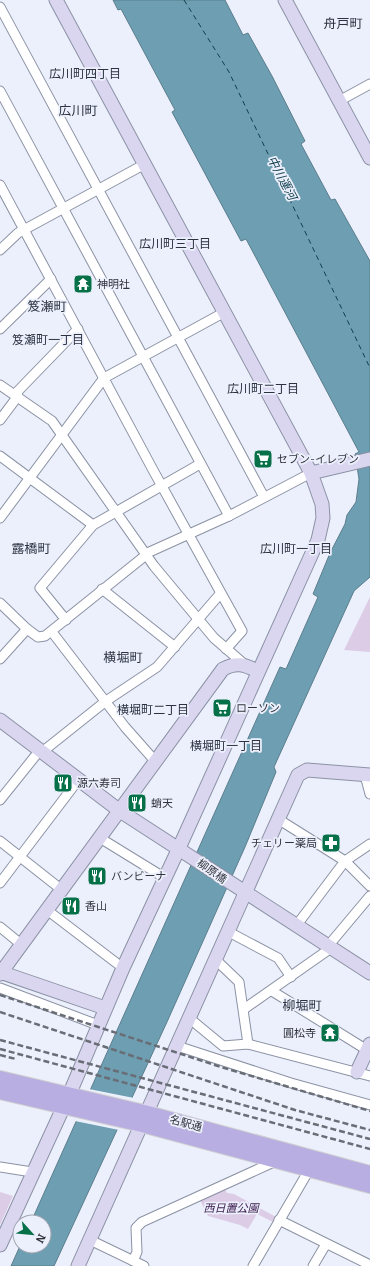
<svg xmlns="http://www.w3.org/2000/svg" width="370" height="1266" font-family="Bitter,'Noto Sans JP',serif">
	<rect width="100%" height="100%" fill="#ecf0fc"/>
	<g fill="#dccce6">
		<polygon points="370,597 370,652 344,650"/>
		<polygon points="224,1187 227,1193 234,1194 278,1218 275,1223 257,1214 248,1229 240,1225 208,1216 200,1200"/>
		<polygon points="0,1192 13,1196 0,1225"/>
	</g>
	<polygon fill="#6d9eb1" stroke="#5b7e8e" points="113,0 225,0 243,35 248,33 272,76 305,141 301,144 331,200 335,199 370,261 370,577 354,591 274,767 276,772 245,847 167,1022 54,1266 11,1266 20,1246 44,1246 44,1222 31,1222 280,667 286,669 318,597 313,594 330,553 345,524 347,515 356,502 359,479 355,454 359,452 246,239 241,241 172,112 175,110 121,9 118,10"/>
	<polygon fill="#ecf0fc" points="89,1089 134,1098 119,1130 75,1121"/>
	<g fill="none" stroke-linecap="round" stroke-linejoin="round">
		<polyline stroke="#133f4e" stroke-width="1" stroke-dasharray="5 4" stroke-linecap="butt" points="184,0 229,72 370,368"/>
		<g stroke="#8b92a4" stroke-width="11">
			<g id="street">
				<polyline points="0,7 264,497"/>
				<polyline points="0,91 229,516"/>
				<polyline points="339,101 370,84"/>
				<polyline points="0,185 153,470 242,631 226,649"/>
				<polyline points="0,250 18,233 145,164"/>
				<polyline points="0,329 51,279"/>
				<polyline points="0,385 52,421 154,566 214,638 244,664"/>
				<polyline points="15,394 78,329"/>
				<polyline points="0,420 18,396"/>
				<polyline points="0,456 93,525"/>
				<polyline points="0,518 104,378 223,313"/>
				<polyline points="145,554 229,516 311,473"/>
				<polyline points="102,589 175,647"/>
				<polyline points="0,603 27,629"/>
				<polyline points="66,620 40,588 93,525 200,464"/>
				<polyline points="52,632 125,727 155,761"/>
				<polyline points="0,659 27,629 38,637 45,636 146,555"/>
				<polyline points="42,752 106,701 157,667 220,594"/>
				<polyline points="365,775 370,794"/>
				<polyline points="0,800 40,750"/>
				<polyline points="278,819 345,861 370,886"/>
				<polyline points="100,838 165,878"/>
				<polyline points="0,841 62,890"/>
				<polyline points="0,883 79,779"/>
				<polyline points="47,910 123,968"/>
				<polyline points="296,926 345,861 370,844"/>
				<polyline points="0,927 22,945"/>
				<polyline points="227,931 278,958 291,977"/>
				<polyline points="328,946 370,896"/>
				<polyline points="215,959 239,982 248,1044"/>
				<polyline points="0,988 98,1025"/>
				<polyline points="272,991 367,1050"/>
				<polyline points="244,1009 331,948"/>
				<polyline points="189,1018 223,1046 248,1044 370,1076"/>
				<polyline points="177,1046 291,1083 370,1105"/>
				<polyline points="0,1167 32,1172"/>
				<polyline points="279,1220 370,1265"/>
				<polyline points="90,1240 144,1266"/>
				<polyline points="133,1261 137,1252 136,1228 142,1222 276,1161"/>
				<polyline points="253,1266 309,1170"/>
				<polyline points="313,1266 326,1244"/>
			</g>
		</g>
		<g stroke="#8b92a4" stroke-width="15">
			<g id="secondary">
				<polyline points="285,0 370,158"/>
				<polyline points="311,473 370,459"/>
				<polyline points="0,720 120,811 370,973"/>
				<polyline points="0,972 105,1008"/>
				<path d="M0,974L223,669C236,662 244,664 257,671"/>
				<polyline points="357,1072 370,1044"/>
				<polyline points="0,1245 69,1095 123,968 179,848 318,540 323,518 322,504 311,473 56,0"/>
				<polyline points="78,1266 298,775 307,770 370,775"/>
			</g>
		</g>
		<g stroke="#cecfd0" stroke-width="16">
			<g id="primary">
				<polyline points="0,1078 148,1113 370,1173"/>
				<polyline points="0,1092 142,1125 370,1186"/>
			</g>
		</g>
		<use href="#street" stroke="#fff" stroke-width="9"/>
		<use href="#secondary" stroke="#dbd6f0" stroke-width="13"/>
		<use href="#primary" stroke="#b8aee2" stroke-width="14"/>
		<g stroke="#696d76" stroke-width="2.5" stroke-dasharray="6 3" stroke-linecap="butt">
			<polyline points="0,995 221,1067 370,1111"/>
			<polyline points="0,1012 295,1110 370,1130"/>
			<polyline points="0,1040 370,1139"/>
			<polyline points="0,1049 370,1149"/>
			<polyline points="0,1055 16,1059"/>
		</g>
	</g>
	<defs>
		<g id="temple-square" transform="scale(1)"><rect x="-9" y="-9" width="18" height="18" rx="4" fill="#067048" stroke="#ecf0fc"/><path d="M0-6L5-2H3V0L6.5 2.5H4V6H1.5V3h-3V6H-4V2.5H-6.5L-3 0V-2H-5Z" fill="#fff"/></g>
		<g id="supermarket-square" transform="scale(1)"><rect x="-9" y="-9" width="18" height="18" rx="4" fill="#067048" stroke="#ecf0fc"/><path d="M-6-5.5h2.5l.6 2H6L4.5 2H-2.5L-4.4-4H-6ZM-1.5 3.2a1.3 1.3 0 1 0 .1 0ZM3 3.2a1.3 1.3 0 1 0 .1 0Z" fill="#fff"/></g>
		<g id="restaurant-square" transform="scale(1)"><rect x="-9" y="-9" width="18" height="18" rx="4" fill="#067048" stroke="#ecf0fc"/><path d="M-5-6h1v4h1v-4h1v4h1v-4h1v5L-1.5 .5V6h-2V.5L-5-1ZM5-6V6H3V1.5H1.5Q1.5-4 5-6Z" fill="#fff"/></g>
		<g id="pharmacy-square" transform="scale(1)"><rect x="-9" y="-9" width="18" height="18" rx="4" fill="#067048" stroke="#ecf0fc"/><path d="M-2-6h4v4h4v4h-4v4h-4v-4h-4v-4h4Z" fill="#fff"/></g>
	</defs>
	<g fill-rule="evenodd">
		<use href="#temple-square" x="83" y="284"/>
		<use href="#supermarket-square" x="263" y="459"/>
		<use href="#supermarket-square" x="222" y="708"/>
		<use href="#restaurant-square" x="63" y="783"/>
		<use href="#restaurant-square" x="137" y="803"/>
		<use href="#pharmacy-square" x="331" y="843"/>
		<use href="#restaurant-square" x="97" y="876"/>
		<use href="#restaurant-square" x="71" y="906"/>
		<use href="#temple-square" x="330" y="1033"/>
	</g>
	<g text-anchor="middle" stroke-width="3.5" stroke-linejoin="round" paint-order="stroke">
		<g font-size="11" fill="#32353d" stroke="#ecf0fc" text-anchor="start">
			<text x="97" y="288">神明社</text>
			<text x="277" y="463">セブン-イレブン</text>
			<text x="236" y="712">ローソン</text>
			<text x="77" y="787">源六寿司</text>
			<text x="151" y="807">蛸天</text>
			<text x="317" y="847" text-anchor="end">チェリー薬局</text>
			<text x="111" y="880">バンビーナ</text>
			<text x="85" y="910">香山</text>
			<text x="316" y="1037" text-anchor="end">圓松寺</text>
		</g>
		<g font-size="11" fill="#32353d" stroke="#ecf0fc">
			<text transform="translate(212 871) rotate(35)" y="4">柳原橋</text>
			<text transform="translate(186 1123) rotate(15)" y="4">名駅通</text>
		</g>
		<g font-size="11" font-style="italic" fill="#391a4a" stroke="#ecf0fc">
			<text x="231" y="1212">西日置公園</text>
		</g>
		<g font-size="12" fill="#2c3240" stroke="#ecf0fc">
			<text x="85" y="78">広川町四丁目</text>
			<text x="175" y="248">広川町三丁目</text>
			<text x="48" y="344">笈瀬町一丁目</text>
			<text x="263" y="393">広川町二丁目</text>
			<text x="296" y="553">広川町一丁目</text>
			<text x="153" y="714">横堀町二丁目</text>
			<text x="226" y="750">横堀町一丁目</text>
		</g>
		<g font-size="12" font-style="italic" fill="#133f4e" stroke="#ecf0fc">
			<text transform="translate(282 178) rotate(62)" y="4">中川運河</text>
		</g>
		<g font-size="13" fill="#2c3240" stroke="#ecf0fc">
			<text x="343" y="28">舟戸町</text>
			<text x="78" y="115">広川町</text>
			<text x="47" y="311">笈瀬町</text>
			<text x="31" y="553">露橋町</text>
			<text x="123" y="662">横堀町</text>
			<text x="302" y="1010">柳堀町</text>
		</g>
	</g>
	<g transform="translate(32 1234) rotate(117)"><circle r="19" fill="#ecf0fc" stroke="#a2a5b0"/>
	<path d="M0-3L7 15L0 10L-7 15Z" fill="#067048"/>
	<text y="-6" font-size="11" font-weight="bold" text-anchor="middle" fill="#32353d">N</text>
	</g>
</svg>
